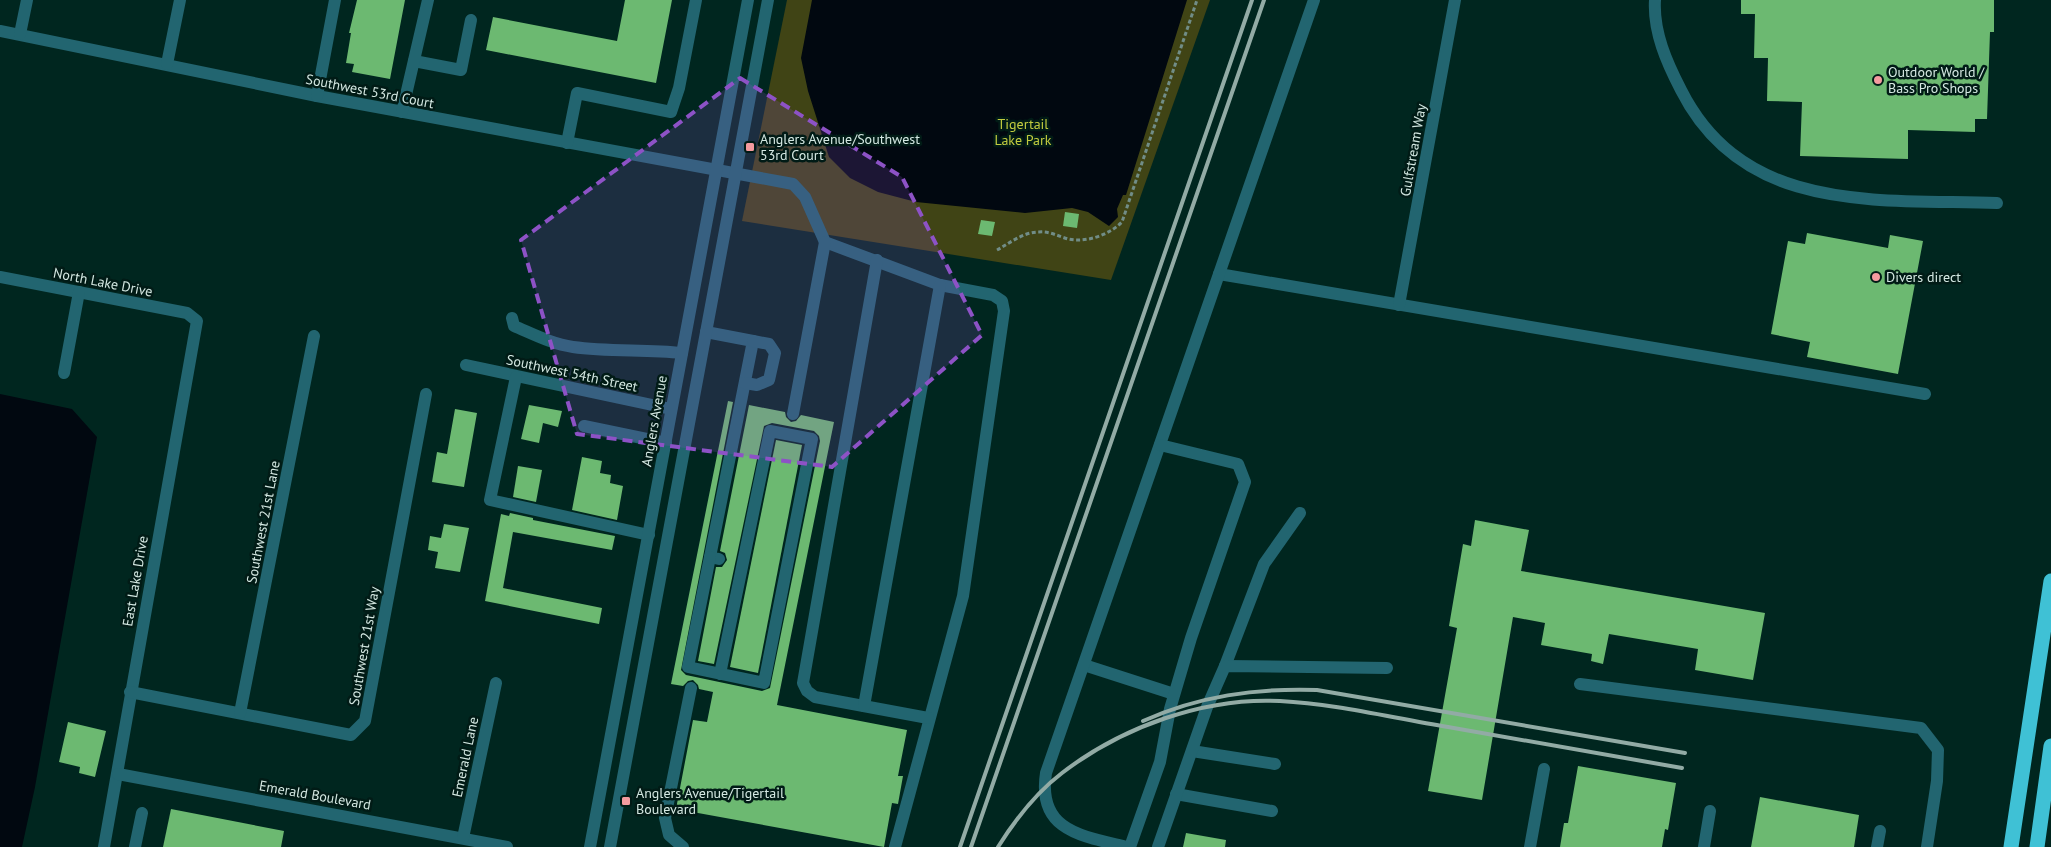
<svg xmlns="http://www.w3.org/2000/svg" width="2051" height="847" font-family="'PT Sans',sans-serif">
	<rect width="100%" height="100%" fill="#00261f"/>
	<polygon fill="#404415" points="787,0 1210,0 1111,280 742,221"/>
	<g fill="#010810">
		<polygon points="812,0 1187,0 1126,195 1123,195 1117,209 1118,217 1109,226 1088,212 1072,208 1025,213 916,202 878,192 850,178 829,157 808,91 801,58"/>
		<polygon points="0,394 72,409 97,437 35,787 22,847 0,847"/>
	</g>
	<g fill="#6cb971">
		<polygon points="357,0 405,0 390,79 352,72 354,64 346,63 351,33 349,33"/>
		<polygon points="625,0 672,0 656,83 486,50 493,17 617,41"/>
		<polygon points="1741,0 1994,0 1994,32 1990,32 1987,119 1975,119 1975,132 1908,130 1908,159 1800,156 1802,102 1767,101 1768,58 1754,58 1755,14 1741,14"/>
		<polygon points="1065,212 1079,214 1077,228 1063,226"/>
		<polygon points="981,220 995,222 992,236 978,234"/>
		<polygon points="1807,233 1888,248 1890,235 1923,241 1898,374 1807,357 1810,342 1771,334 1788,241 1805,244"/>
		<polygon points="728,401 733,402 681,670 686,675 762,691 770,688 820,441 819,436 814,431 772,423 764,426 714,664 698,661 716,567 722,567 727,560 725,553 720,551 749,405 785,412 786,417 791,422 796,421 801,415 834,422 777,705 907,730 898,776 903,776 898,804 892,803 884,847 676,809 693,720 707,722 713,692 699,689 698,685 693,680 688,681 683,686 671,684"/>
		<polygon points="529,405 562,411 558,427 543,423 539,443 521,439"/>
		<polygon points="455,409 477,413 464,487 432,482 437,452 447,454"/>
		<polygon points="776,440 802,445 758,673 730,667"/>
		<polygon points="582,457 602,461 600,473 611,475 610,483 623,486 617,520 572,510"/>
		<polygon points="518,466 542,470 536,502 513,497"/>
		<polygon points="510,513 533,518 533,520 615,536 612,550 513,532 503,588 602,608 599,624 485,601 501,514 509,516"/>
		<polygon points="1475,520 1529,530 1521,571 1765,613 1753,680 1695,670 1698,649 1609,634 1603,664 1591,661 1592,654 1541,645 1545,623 1513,617 1482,800 1428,791 1457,628 1449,626 1463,544 1471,546"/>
		<polygon points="444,524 469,528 460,572 435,568 438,552 428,550 430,536 441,538"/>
		<polygon points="68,722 106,731 95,777 79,773 80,767 59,762"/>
		<polygon points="1578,766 1676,783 1668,830 1665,829 1662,847 1560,847 1564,823 1568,823"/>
		<polygon points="1760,797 1859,815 1854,847 1751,847"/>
		<polygon points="171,809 284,831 281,847 163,847"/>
		<polygon points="1186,833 1226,840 1225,847 1183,847"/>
	</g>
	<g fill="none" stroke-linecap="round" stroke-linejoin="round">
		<path stroke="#718d87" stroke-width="3" stroke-dasharray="4 2.5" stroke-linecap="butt" d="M997,250C1010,243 1023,232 1039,232C1049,231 1058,236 1068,239C1086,243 1109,235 1122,222L1197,0"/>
		<g stroke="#226570" stroke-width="12">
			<path d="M1655,0C1653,32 1667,63 1681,90C1744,215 1879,199 1997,203"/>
			<polyline points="0,31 317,96 793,184 805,197 825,242 940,285 993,295 1002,301 1004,311 963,596 895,847"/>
			<polyline points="20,34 27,0"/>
			<polyline points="414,61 461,70 471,20"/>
			<polyline points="167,64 180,0"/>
			<polyline points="317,96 335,0"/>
			<polyline points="402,112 428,0"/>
			<polyline points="567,143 577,93 671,112 679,88 696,0"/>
			<polyline points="877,260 803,683 807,691 815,697 928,718"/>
			<polyline points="1219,274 1925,394"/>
			<polyline points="0,277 187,313 197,321 104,847"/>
			<polyline points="1399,305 1455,0"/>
			<path d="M512,318L514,326C533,334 552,344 573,347C609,352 646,349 682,353"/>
			<polyline points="706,332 753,341 710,557 719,559"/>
			<polyline points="466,365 671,409"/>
			<polyline points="64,373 79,292"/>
			<polyline points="516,377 490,500 649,535"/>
			<polyline points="745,383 757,385 769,380 775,353 769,344 753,341"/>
			<polyline points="793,414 825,242"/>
			<polyline points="584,426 666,443"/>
			<polyline points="710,557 688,667 764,683 812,439 770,431 720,674"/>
			<polyline points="1084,665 1174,694"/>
			<polyline points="1225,666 1264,564 1300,513"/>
			<polyline points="1580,684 1921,728 1938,750 1937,781 1927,847"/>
			<polyline points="130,692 351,735 365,721 426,394"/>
			<polyline points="864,706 940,285"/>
			<polyline points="240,713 314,336"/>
			<polyline points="1192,751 1275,764"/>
			<polyline points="118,774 507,847"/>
			<polyline points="1176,794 1272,811"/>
			<polyline points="463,838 496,683"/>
			<polyline points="135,847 142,813"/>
			<polyline points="590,847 748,0"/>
			<polyline points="610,847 768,0"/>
			<polyline points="683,847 669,835 665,818 691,688"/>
			<path d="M1127,847C1082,836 1037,831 1046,773L1314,0"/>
			<polyline points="1130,847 1160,762 1170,709 1191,638 1245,482 1238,464 1160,445"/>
			<polyline points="1158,847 1207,707 1225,666 1387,668"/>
			<polyline points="1530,847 1544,769"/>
			<polyline points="1704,847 1710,811"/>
			<polyline points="1877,847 1880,831"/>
		</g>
		<g stroke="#3fc1d5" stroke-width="15">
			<polyline points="2011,847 2051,581"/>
			<polyline points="2037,847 2051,746"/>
		</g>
		<g stroke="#92aba5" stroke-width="4">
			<path d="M1143,721C1199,696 1255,688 1317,690L1685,753"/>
			<polyline points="960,847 1252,0"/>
			<polyline points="971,847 1264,0"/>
			<path d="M998,847C1015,820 1037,792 1062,773C1122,727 1204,697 1280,701C1336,704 1392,718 1448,727C1526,741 1604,755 1682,768"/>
		</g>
	</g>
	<path fill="#8d52c6" fill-opacity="0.2" stroke="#8d52c6" stroke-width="4" stroke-dasharray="10 6" stroke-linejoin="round" d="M740,78L902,177L982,335L832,467L577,434L521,240Z"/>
	<g fill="#f49b9f" stroke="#011b16" stroke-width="2">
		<circle cx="1878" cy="80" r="5"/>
		<rect x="745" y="142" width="10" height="10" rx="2.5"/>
		<circle cx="1876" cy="277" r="5"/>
		<rect x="621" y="796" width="10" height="10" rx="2.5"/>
	</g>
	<g text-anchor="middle" stroke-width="5" stroke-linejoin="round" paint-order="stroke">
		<g font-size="14" fill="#d4e8e2" stroke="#011b16" text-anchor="start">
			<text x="1888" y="77">Outdoor World /<tspan x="1888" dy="16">Bass Pro Shops</tspan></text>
			<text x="760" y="144">Anglers Avenue/Southwest<tspan x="760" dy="16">53rd Court</tspan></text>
			<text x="1886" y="282">Divers direct</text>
			<text x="636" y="798">Anglers Avenue/Tigertail<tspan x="636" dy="16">Boulevard</tspan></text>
		</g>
		<g font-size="14" fill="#d4e8e2" stroke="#011b16">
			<text transform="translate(370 91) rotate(11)" y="5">Southwest 53rd Court</text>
			<text transform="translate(1413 150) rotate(-80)" y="5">Gulfstream Way</text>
			<text transform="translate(103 282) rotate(11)" y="5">North Lake Drive</text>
			<text transform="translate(572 373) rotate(12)" y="5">Southwest 54th Street</text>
			<text transform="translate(654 421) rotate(-80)" y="5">Anglers Avenue</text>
			<text transform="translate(263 522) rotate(-79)" y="5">Southwest 21st Lane</text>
			<text transform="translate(135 581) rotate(-80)" y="5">East Lake Drive</text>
			<text transform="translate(364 646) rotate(-80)" y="5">Southwest 21st Way</text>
			<text transform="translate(465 757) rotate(-78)" y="5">Emerald Lane</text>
			<text transform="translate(315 795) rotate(10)" y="5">Emerald Boulevard</text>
		</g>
		<g font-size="14" fill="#c2cc3f" stroke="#011b16">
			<text x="1023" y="129">Tigertail<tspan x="1023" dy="16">Lake Park</tspan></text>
		</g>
	</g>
</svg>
